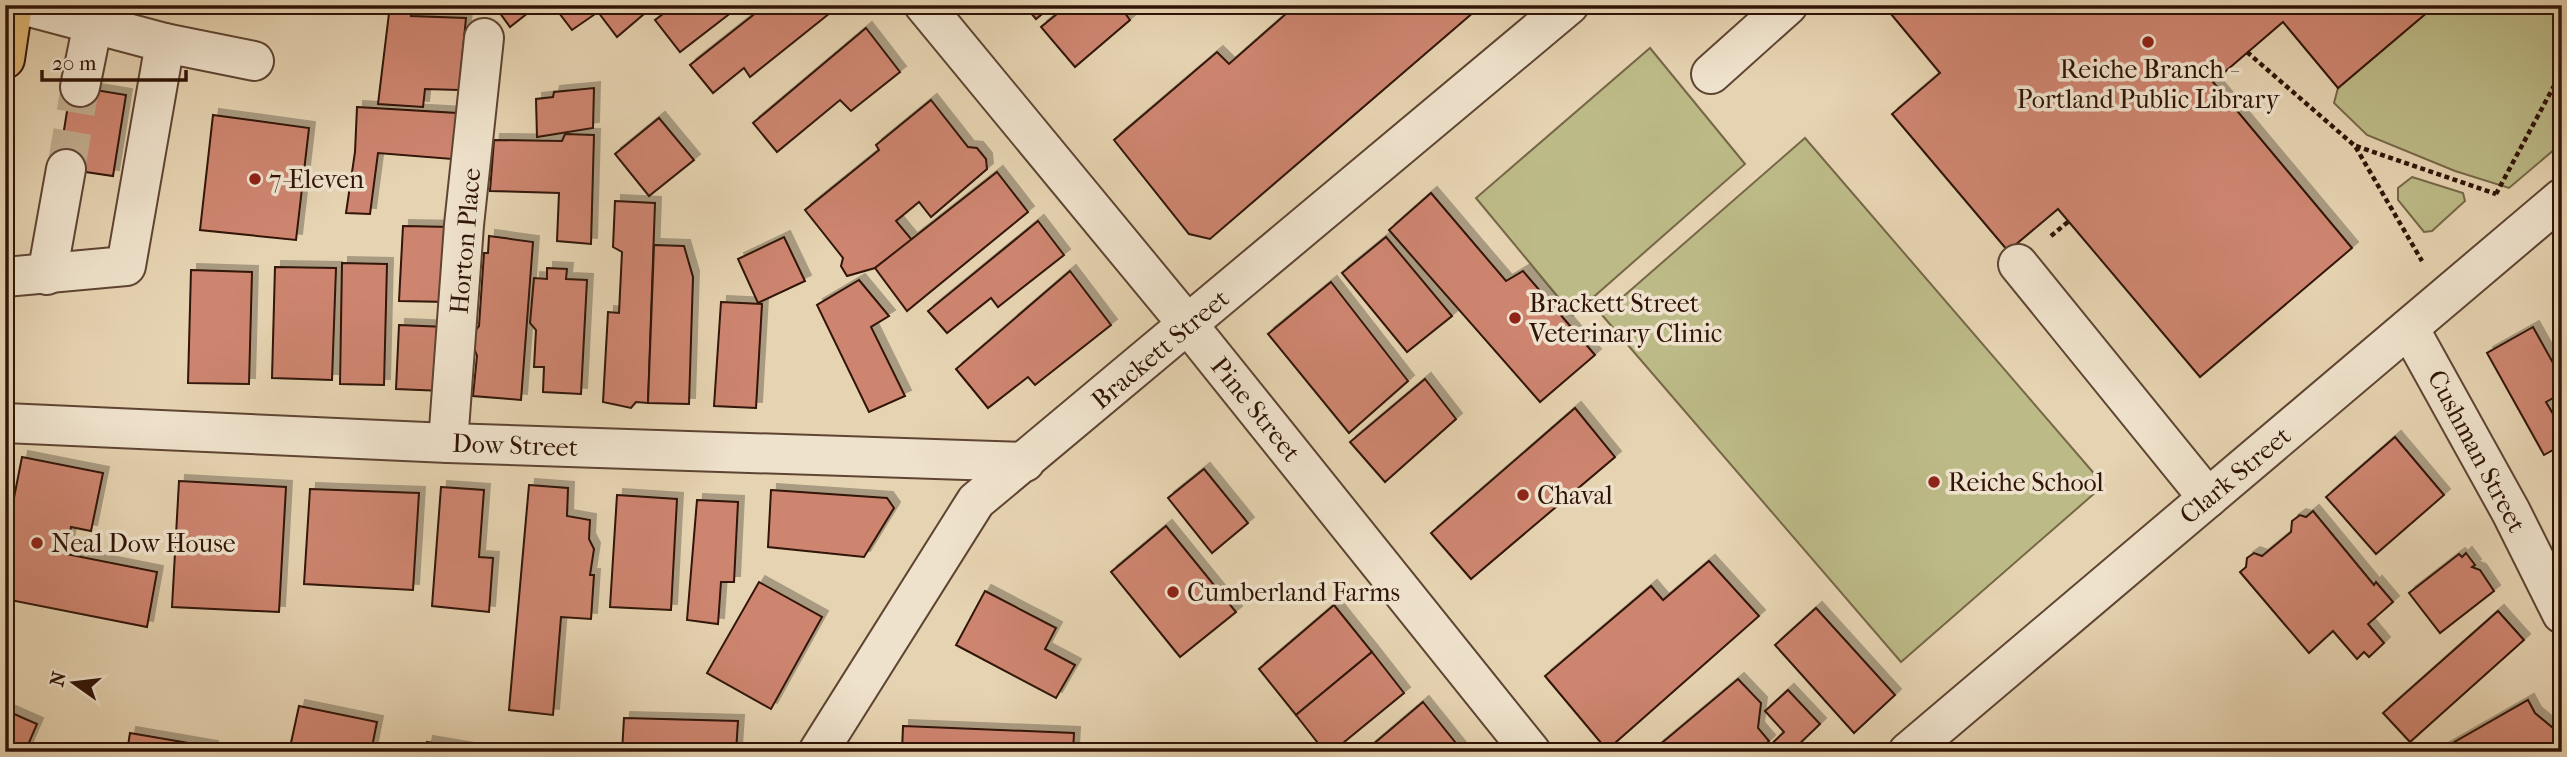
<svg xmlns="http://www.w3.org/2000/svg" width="2567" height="757" font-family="'IM FELL French Canon',serif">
	<defs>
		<filter id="shadow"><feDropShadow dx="6" dy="-6" stdDeviation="0" flood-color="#0004"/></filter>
	</defs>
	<rect width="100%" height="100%" fill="#e6d3b1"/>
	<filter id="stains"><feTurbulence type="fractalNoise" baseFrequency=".00286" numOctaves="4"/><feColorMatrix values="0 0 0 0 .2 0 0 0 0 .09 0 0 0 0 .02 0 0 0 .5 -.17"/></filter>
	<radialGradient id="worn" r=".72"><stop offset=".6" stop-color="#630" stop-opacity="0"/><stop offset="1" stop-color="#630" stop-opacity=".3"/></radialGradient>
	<g fill="#bcba87" stroke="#766747" stroke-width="2">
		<polygon points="2436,5 2562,5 2562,143 2509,188 2455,171 2367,135 2334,103 2338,88"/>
		<polygon points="1650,48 1745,164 1573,315 1476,198"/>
		<polygon points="1805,138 2104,485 1901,662 1602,315"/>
		<polygon points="2412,177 2463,193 2465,201 2432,231 2424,232 2398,200 2398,188"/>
	</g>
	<g fill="#ce856f" stroke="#301407" stroke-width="2" filter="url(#shadow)">
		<polygon points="390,5 411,5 411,16 466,18 459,90 425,89 423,107 378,104"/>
		<polygon points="494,5 538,5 510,27"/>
		<polygon points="553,5 638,5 644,14 617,37 598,12 572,30"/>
		<polygon points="675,5 741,5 680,52 655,20"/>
		<polygon points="766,5 840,5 750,77 744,68 713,93 690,65"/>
		<polygon points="1024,5 1053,5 1036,19"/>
		<polygon points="1068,5 1127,5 1122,9 1130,20 1075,67 1041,27"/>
		<polygon points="1296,5 1482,5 1210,239 1189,234 1114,140 1217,52 1229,64"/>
		<polygon points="1889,5 2436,5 2338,88 2283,22 2213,82 2352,248 2200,377 2058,209 2008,251 1892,114 1940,73 1886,8"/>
		<polygon points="866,28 900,72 851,111 840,100 777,152 753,123"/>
		<polygon points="71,86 126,95 113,176 58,168"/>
		<polygon points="594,88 593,128 537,137 536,99 553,97 554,92"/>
		<polygon points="931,100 968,147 977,148 986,159 987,169 931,217 919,202 896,221 912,240 875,268 847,276 841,266 843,258 805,210 879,150 876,145"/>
		<polygon points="357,107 457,113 452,159 378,153 370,214 346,213 355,152"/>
		<polygon points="213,115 309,128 296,240 200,230"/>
		<polygon points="659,118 694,160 649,196 615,154"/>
		<polygon points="565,134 594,135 591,244 557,241 559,193 490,191 494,140 562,141"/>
		<polygon points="997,172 1028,212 907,311 875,268"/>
		<polygon points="1431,193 1506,281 1523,271 1595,355 1540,402 1389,230"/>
		<polygon points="615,201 655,203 648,403 636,402 631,408 603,402 608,312 619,313 622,252 613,247"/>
		<polygon points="1038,221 1064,255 998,307 991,298 947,333 928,311"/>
		<polygon points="403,226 453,227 448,302 399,301"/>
		<polygon points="489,236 533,242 521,400 473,396 477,356 474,348 474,332 479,326 484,253 488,253"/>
		<polygon points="784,237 805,281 758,303 738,259"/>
		<polygon points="1386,237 1452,316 1407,352 1342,273"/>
		<polygon points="654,245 684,246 693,277 689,404 648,403"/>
		<polygon points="342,263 387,264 384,385 340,384"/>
		<polygon points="275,267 336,268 332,380 272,378"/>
		<polygon points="547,268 567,269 566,279 587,280 581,394 543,392 544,367 534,367 536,330 530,323 534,278 547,279"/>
		<polygon points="191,270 252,272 249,384 188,383"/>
		<polygon points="1070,271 1111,325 1035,385 1028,377 988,408 956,369"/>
		<polygon points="859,280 889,316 871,327 905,396 869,412 817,305"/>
		<polygon points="1331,282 1408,381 1349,433 1268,334"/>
		<polygon points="721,302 762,304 756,408 714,406"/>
		<polygon points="399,325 446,327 443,391 396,389"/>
		<polygon points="2533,327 2562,379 2562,393 2546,402 2562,429 2562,445 2544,455 2487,353"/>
		<polygon points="1425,379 1456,419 1385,482 1350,442"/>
		<polygon points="1575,408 1615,457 1471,579 1431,533"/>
		<polygon points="2395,437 2444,495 2376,554 2326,497"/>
		<polygon points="22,457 103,473 91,531 71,527 66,554 157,572 147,627 5,599 5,517 10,518"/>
		<polygon points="1204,469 1248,523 1212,553 1168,498"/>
		<polygon points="179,481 286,487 279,612 172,607"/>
		<polygon points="529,485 568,488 567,516 590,520 589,539 594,549 590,575 594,575 591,619 561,617 553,715 509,710"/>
		<polygon points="441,487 484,490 479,557 493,558 489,612 432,606"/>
		<polygon points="310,489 419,493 413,590 304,584"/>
		<polygon points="771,490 887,498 894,508 864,557 768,547"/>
		<polygon points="617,495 677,499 671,610 610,607"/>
		<polygon points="697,500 738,502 734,582 721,582 718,624 687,620"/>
		<polygon points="2313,511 2374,585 2376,582 2393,602 2368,624 2384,643 2369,657 2364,652 2357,659 2333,631 2309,653 2240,572 2246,567 2247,558 2254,553 2262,556 2291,532 2292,521 2300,515 2306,517"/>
		<polygon points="1166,526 1236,612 1180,657 1111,572"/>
		<polygon points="2466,553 2475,565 2472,567 2480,570 2494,591 2440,633 2409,593 2459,554 2462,557"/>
		<polygon points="1709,561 1759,616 1607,750 1545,676 1651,586 1663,600"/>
		<polygon points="759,582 822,617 771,709 707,673"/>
		<polygon points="985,591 1056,628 1045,649 1075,665 1056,698 956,645"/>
		<polygon points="1334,605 1372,652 1296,715 1259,669"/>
		<polygon points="1816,608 1895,695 1854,733 1775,645"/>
		<polygon points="2498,611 2524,640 2410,742 2383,713"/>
		<polygon points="1372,652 1404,693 1332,752 1325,752 1296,715"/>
		<polygon points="1738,679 1761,703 1758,728 1769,741 1758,752 1651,752"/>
		<polygon points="1788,690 1820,724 1791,752 1763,752 1784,732 1765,711"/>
		<polygon points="2528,700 2535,713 2553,728 2557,736 2552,743 2557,751 2437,752"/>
		<polygon points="1423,702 1463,752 1364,752"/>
		<polygon points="299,706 377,722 371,752 289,752"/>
		<polygon points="5,710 37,724 25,752 5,752"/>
		<polygon points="624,718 738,721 736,752 622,752"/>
		<polygon points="903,726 1074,733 1073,752 902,752"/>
		<polygon points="130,733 212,747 212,752 127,752"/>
		<polygon points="427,742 481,751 481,752 425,752"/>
	</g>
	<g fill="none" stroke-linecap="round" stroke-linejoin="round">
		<polyline stroke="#c2ad8f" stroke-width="38" stroke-dasharray="38 19" stroke-linecap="butt" points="66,169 80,87"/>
		<g stroke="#5e4432" stroke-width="42">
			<g id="minor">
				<polyline points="924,5 1189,326 1531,752"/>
				<polyline points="165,43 254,61"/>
				<polyline points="1711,74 1788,5"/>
				<polyline points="80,87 93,23"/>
				<polyline points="2018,264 2208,498"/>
				<polyline points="47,275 66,169"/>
				<polyline points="5,277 126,266 165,43 22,5"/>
				<polyline points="2409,328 2511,512 2562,614"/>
				<polyline points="5,423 448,443 1025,462"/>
				<polyline points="448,443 464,225 484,38"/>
				<polyline points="818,752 976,501 1569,5"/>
				<polyline points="1908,752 2562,198"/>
			</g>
		</g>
		<g stroke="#301407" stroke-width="42">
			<polyline id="major" points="5,59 13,5"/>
		</g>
		<g stroke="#301407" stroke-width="4.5" stroke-dasharray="5 3.5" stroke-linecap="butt">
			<polyline points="2247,52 2355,146 2422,261"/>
			<polyline points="2356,146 2496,194"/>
			<polyline points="2496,194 2555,84 2562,77"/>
			<polyline points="2051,236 2069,221"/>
		</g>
		<use href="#minor" stroke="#efe2cc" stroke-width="38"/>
		<use href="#major" stroke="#e3ba78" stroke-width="38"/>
	</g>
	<g fill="#8f2418" stroke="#efe2cc" stroke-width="2.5">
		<circle cx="2148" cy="42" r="7"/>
		<circle cx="255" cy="179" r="7"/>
		<circle cx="1515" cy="318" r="7"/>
		<circle cx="1934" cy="482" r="7"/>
		<circle cx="1523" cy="495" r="7"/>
		<circle cx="37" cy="543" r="7"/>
		<circle cx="1173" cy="592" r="7"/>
	</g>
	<g text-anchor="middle" stroke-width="7" stroke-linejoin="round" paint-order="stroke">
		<g font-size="26" fill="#301407" stroke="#efe2cc" text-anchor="start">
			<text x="2148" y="78" text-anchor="middle">Reiche Branch -<tspan x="2148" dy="30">Portland Public Library</tspan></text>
			<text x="269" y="188">7-Eleven</text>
			<text x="1529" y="312">Brackett Street<tspan x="1529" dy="30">Veterinary Clinic</tspan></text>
			<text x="1948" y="491">Reiche School</text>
			<text x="1537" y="504">Chaval</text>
			<text x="51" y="552">Neal Dow House</text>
			<text x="1187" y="601">Cumberland Farms</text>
		</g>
		<g font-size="26" fill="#301407" stroke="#efe2cc">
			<text transform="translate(465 241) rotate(-85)" y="9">Horton Place</text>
			<text transform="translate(1160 349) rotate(-40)" y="9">Brackett Street</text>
			<text transform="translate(1256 409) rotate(51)" y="9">Pine Street</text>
			<text transform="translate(515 445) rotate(2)" y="9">Dow Street</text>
			<text transform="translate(2477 451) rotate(62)" y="9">Cushman Street</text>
			<text transform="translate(2235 475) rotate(-40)" y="9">Clark Street</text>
		</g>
	</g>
	<rect width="2567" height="757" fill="none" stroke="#e6d3b1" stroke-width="28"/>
	<rect x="7" y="7" width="2553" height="743" fill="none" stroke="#301407" stroke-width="3.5"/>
	<rect x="14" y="14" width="2539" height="729" fill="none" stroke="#301407" stroke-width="2"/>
	<g transform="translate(74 683) rotate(284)" stroke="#efe2cc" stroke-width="5" paint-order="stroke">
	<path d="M0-5L12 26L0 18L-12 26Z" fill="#301407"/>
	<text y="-10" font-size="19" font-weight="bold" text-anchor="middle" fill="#301407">N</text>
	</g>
	<path d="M42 70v10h144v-10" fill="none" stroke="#301407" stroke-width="3.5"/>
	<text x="52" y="70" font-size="21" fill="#301407" stroke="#efe2cc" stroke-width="5" paint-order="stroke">20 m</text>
	<rect width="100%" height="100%" filter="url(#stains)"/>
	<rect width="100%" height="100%" fill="url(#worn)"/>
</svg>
